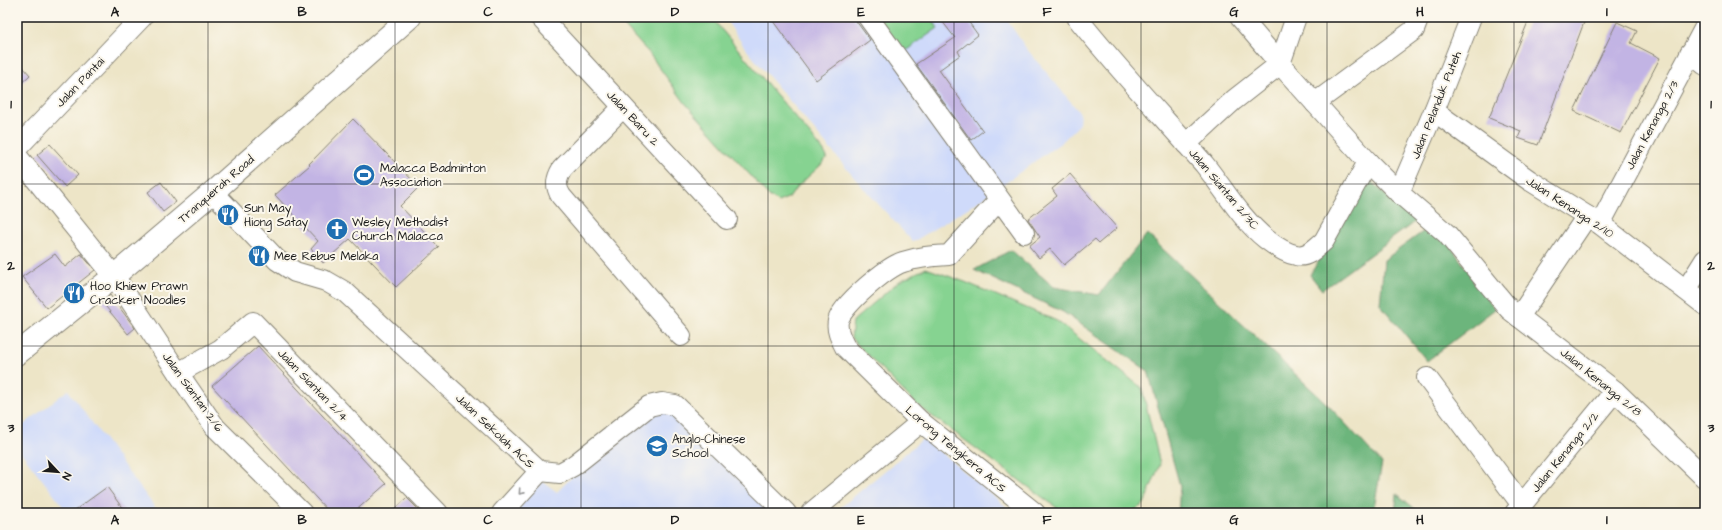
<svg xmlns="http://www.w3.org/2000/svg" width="1722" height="530" font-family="'Architects Daughter',sans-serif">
	<rect width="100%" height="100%" fill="#fbf7ec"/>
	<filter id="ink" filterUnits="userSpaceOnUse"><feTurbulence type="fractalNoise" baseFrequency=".025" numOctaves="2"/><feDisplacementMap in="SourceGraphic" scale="8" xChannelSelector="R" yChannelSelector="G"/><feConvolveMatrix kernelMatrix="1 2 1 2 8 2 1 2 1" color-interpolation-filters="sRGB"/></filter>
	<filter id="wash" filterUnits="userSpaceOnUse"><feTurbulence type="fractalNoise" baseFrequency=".012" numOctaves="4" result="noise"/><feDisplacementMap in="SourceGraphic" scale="16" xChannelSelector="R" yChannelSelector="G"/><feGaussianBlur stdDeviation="0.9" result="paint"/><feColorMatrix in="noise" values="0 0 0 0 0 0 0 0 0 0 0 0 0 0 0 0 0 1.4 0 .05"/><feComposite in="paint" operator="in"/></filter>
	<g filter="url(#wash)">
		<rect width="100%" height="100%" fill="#ede5c7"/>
		<g fill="#cfdafa">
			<polygon points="724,17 1005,17 1026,48 1080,113 1079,125 1062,142 987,196 913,242 858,182 746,49"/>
			<polygon points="68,390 159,513 68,513 17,447 17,430"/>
			<polygon points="643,405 674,410 783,513 514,513 542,481 557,492"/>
			<polygon points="924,438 1014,513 834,513"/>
		</g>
		<g fill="#86d391" stroke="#517856">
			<polygon points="616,17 711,17 823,150 827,157 823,163 796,188 790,197 778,202 769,196 686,104 648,52"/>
			<polygon points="875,17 931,17 938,28 901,54"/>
			<polygon points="926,268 965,282 1057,321 1142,388 1160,464 1144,504 1130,513 1064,513 917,405 851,338 853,321 898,282"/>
		</g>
		<g fill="#6cb57b" stroke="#44684c">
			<polygon points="1368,179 1416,221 1322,290 1310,275"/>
			<polygon points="1428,228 1449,244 1495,309 1427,361 1380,304 1384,260"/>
			<polygon points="1147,234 1328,405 1382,463 1373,513 1178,513 1180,486 1148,371 1063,312 974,270 1011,250 1054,287 1099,295"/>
			<polygon points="1397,494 1420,513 1395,513"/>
		</g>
		<g id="blocks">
			<g fill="#c2b4e4">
				<polygon points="770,17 853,17 870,40 816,80"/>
				<polygon points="939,17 965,17 978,35 958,51 960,55 939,70 983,131 971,140 916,64 955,38"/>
				<polygon points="1530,17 1586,17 1538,145 1518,138 1521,131 1489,118"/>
				<polygon points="1617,22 1637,31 1631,43 1660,58 1621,133 1574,111"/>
				<polygon points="17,60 30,75 17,87"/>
				<polygon points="353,119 419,187 400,206 439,247 396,287 350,239 323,263 311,249 318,241 275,195 310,165 309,164"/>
				<polygon points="50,144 78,175 65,187 37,155"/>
				<polygon points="1070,174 1117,228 1099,243 1095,239 1064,265 1050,249 1039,258 1029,246 1040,237 1028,219 1057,196 1052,189"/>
				<polygon points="161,182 176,202 163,212 148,192"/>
				<polygon points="55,254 65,267 81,254 95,270 47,308 22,277"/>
				<polygon points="110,295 135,328 128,334 102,302"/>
				<polygon points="258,346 386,484 353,513 330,513 212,386"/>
				<polygon points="107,487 126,513 71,513"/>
				<polygon points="407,498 422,513 391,513"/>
			</g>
		</g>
	</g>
	<g filter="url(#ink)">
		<use href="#blocks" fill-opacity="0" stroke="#848072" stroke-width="1"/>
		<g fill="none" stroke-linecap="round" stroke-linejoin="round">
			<g stroke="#848072" stroke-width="22">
				<g id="minor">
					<polyline points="540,17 727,219"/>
					<polyline points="868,17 1024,233"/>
					<path d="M1081,17L1078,19C1118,69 1162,116 1204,164C1224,189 1241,219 1266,239C1275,246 1285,253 1296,255C1307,258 1316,248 1324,241L1368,162"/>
					<polyline points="1240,17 1280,64 1368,162 1399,193 1447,234 1509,309 1615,391 1705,478"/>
					<polyline points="1690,53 1705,65"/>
					<polyline points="1315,103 1414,30 1419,17"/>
					<path d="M623,107L562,169C556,179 555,186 561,196L681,336"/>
					<polyline points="1434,111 1529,180 1600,224 1705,305"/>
					<polyline points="1186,144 1234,100 1280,64 1296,17"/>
					<polyline points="17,148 142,17"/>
					<polyline points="17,156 114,276 178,373 215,427 302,513"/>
					<polyline points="213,192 277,260 295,272 326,281 345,292 540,471 560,473 573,466 649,406 662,403 675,405 786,513"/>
					<polyline points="1399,193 1434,111 1471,17"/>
					<path d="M999,200L949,255C933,256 918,257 903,262C887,267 842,305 838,321C836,331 841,339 845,347L921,422L1035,513"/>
					<polyline points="1600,224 1705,27"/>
					<polyline points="1686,290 1705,260"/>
					<polyline points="1519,317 1587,216"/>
					<polyline points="178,373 221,349 253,322 438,513"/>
					<polyline points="1427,378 1522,505"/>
					<polyline points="502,513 540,471"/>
					<polyline points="811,513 921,422"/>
					<polyline points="1515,513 1615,391"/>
				</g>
			</g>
			<g stroke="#848072" stroke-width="24">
				<polyline id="major" points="17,354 114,276 213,192 410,17"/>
			</g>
			<use href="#minor" stroke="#fff" stroke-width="20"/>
			<use href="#major" stroke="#fff" stroke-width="22"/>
		</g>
		<defs><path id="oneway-chevron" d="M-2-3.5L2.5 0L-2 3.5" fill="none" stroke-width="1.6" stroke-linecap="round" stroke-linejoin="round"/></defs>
		<use stroke="#999" href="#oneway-chevron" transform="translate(521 492) rotate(132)"/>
	</g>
	<path fill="none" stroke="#1c1c1c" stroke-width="1" stroke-opacity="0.55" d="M208,17V513M395,17V513M581,17V513M768,17V513M954,17V513M1141,17V513M1327,17V513M1514,17V513M17,184H1705M17,346H1705"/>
	<defs>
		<g id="stadium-disc" transform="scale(1.15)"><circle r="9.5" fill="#1f6fb2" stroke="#fbf7ec"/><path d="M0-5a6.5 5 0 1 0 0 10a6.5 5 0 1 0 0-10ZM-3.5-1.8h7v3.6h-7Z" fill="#fff"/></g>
		<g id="restaurant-disc" transform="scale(1.15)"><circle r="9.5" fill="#1f6fb2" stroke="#fbf7ec"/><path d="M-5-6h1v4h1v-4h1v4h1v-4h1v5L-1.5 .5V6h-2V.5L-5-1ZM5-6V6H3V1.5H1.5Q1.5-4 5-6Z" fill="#fff"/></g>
		<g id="church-disc" transform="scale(1.15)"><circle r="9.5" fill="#1f6fb2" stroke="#fbf7ec"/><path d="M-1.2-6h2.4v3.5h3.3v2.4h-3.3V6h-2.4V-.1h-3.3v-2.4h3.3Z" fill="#fff"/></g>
		<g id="school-disc" transform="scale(1.15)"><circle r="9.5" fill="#1f6fb2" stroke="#fbf7ec"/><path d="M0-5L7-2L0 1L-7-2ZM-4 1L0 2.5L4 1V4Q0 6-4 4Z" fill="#fff"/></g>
	</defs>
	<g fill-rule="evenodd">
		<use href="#stadium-disc" x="364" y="175"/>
		<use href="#restaurant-disc" x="228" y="215"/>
		<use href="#church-disc" x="337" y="229"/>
		<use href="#restaurant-disc" x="259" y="256"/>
		<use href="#restaurant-disc" x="74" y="293"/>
		<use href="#school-disc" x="657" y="446"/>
	</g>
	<g text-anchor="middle" stroke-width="4" stroke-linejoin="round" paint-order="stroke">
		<g font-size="12" fill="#1c1c1c" stroke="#fbf7ec">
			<text transform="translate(80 82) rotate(-46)" y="4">Jalan Pantai</text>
			<text transform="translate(1436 105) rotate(-68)" y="4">Jalan Pelanduk Puteh</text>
			<text transform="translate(633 118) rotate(47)" y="4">Jalan Baru 2</text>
			<text transform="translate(1652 125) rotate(-62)" y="4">Jalan Kenanga 2/3</text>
			<text transform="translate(216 189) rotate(-41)" y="4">Tranquerah Road</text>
			<text transform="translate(1224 189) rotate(50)" y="4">Jalan Siantan 2/3C</text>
			<text transform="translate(1570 207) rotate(33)" y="4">Jalan Kenanga 2/10</text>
			<text transform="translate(1601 382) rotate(39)" y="4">Jalan Kenanga 2/8</text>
			<text transform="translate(313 385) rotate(46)" y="4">Jalan Siantan 2/4</text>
			<text transform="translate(193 392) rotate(54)" y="4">Jalan Siantan 2/6</text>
			<text transform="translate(495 431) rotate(43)" y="4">Jalan Sekolah ACS</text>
			<text transform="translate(956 449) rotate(40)" y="4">Lorong Tengkera ACS</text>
			<text transform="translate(1565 452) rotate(-51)" y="4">Jalan Kenanga 2/2</text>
		</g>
		<g font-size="12" fill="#1c1c1c" stroke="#fbf7ec" text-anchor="start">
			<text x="380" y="172">Malacca Badminton<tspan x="380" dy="14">Association</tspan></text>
			<text x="244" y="212">Sun May<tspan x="244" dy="14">Hiong Satay</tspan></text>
			<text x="352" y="226">Wesley Methodist<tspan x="352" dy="14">Church Malacca</tspan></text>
			<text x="274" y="260">Mee Rebus Melaka</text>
			<text x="90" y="290">Hoo Khiew Prawn<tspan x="90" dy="14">Cracker Noodles</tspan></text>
			<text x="672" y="443">Anglo-Chinese<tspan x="672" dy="14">School</tspan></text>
		</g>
	</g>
	<rect width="1722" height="530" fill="none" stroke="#fbf7ec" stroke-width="44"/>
	<g transform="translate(58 472) rotate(116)" stroke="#fbf7ec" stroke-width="3" paint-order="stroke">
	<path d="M0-3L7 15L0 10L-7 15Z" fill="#1c1c1c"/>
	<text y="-6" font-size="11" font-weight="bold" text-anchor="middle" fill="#1c1c1c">N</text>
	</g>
	<rect x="22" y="22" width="1678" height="486" fill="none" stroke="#1c1c1c" stroke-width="1.5"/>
	<g font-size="13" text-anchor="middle" font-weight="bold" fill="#1c1c1c">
		<text x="115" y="16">A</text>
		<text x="302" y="16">B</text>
		<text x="488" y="16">C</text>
		<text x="675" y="16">D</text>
		<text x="861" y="16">E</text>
		<text x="1047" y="16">F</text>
		<text x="1234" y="16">G</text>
		<text x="1420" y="16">H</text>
		<text x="1607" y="16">I</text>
		<text x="11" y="108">1</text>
		<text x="1711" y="108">1</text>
		<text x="11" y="270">2</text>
		<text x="1711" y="270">2</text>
		<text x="11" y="432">3</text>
		<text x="1711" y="432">3</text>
		<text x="115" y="524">A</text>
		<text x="302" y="524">B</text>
		<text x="488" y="524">C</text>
		<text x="675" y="524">D</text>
		<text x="861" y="524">E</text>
		<text x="1047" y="524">F</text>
		<text x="1234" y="524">G</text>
		<text x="1420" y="524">H</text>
		<text x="1607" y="524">I</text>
	</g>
</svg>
